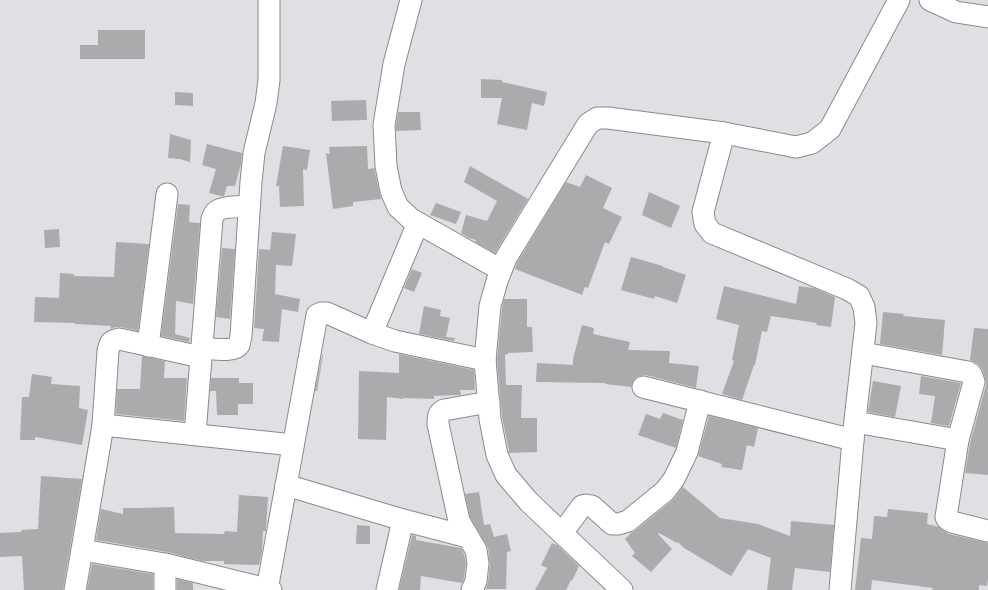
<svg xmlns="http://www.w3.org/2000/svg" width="988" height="590" font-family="Quicksand,sans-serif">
	<rect width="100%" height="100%" fill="#dfe0e4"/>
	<g fill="#acaaad">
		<polygon points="98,30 145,30 145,59 80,59 80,45 98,45"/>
		<polygon points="481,79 502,80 502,82 547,92 544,106 532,103 527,130 497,124 502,98 481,98"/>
		<polygon points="175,92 193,93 193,106 175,105"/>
		<polygon points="366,100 367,120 332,121 331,101"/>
		<polygon points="398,112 420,112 421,130 396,131 396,126"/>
		<polygon points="170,134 191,140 190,162 180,159 168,158"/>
		<polygon points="207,144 242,153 241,164 235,186 227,186 224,196 221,196 209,193 216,169 202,165"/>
		<polygon points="283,146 310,150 307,170 303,169 304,206 280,207 279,186 276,186"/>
		<polygon points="367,146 368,169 374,168 381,199 353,202 353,206 333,209 326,153 330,154 329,147"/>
		<polygon points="470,166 528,199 495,253 475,242 476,240 469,238 461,233 466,215 487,221 497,201 464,182"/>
		<polygon points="586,175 612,188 603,208 622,217 609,244 605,242 588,288 585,287 582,295 515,269 517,263 566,182 580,187"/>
		<polygon points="649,192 680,206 671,228 642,215"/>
		<polygon points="436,203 461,212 456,224 430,215"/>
		<polygon points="178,204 190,205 189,222 200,223 193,304 176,301 175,334 190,338 189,342 161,336"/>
		<polygon points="59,229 60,247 45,248 44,230"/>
		<polygon points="272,232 296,234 292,266 276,265 275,294 300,299 298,312 282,309 279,342 262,341 264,329 254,328 259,249 270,250"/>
		<polygon points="116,242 149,244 138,331 121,327 116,327 110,329 111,326 75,324 75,323 34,322 35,297 59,298 60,273 74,274 74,276 114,277"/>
		<polygon points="222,248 235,249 230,319 216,317"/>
		<polygon points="631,257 663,266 663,267 686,275 677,303 655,296 654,299 621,290"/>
		<polygon points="412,269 422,273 414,292 404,288"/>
		<polygon points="724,286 796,304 799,286 814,288 835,297 831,327 816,325 817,323 771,316 767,332 762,331 755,365 754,365 742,400 722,394 734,361 732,360 739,325 716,319"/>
		<polygon points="504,299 527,299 527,327 532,327 533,352 508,353 508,354 505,355 506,385 522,385 521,418 537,418 537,452 509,453 509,451 502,417 497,360 502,308"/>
		<polygon points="424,306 441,310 440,316 450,318 446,337 455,338 454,341 419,334"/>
		<polygon points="883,312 904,314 903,316 945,320 942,355 880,344"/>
		<polygon points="582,325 594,328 593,334 630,342 628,350 670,351 669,363 699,366 696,388 646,375 639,376 635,378 632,384 631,387 605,384 605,383 536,382 537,363 573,365 573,359"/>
		<polygon points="974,328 988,329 988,475 965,473 970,443 986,385 985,378 982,369 978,364 970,360"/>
		<polygon points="399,354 474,370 475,390 460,390 461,395 458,395 434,396 434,399 403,398 403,399 387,397 386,440 358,439 359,371 399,373"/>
		<polygon points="322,355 323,355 317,391 315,391"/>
		<polygon points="142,356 165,361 164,378 187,378 184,421 116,414 117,389 140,389"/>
		<polygon points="32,374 52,377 51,384 80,386 79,408 88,410 82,445 35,437 35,440 20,440 22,397 29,397"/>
		<polygon points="921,376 961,383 949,426 931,423 935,396 919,394"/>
		<polygon points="211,378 239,378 239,383 253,383 253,404 238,404 238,415 217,415 216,391 210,391"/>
		<polygon points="873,381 901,386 895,417 868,412"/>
		<polygon points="663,413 683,420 676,448 638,435 646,414 660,419"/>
		<polygon points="709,416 758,428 754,447 747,445 742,470 721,467 722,464 698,456"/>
		<polygon points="41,476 82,479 63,590 24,590 22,556 0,557 0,533 21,532 21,530 38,529"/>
		<polygon points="683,487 720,518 758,524 790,536 791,521 834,525 830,572 795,568 792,590 767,590 771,558 748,549 731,576 684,548 678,542 677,543 659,533 658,534 672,549 651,572 632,556 635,553 625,539 631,533 636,530 673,500"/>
		<polygon points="479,492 484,525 490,524 494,537 507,534 511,551 507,552 506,589 486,589 488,582 490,564 488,548 486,544 470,517 465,494"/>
		<polygon points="239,495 268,497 266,529 266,531 263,531 262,551 259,565 224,564 224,561 202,561 167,552 96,540 101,509 123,514 123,508 138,508 174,507 175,533 224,534 225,531 237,532"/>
		<polygon points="888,509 928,513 927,524 939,527 941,529 949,534 988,543 988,579 987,586 979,585 979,590 932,590 933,588 872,580 871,590 855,590 861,538 872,539 874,516 887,517"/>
		<polygon points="357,525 370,526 370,544 356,544"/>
		<polygon points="412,535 416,536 416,540 461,548 464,554 466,563 464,578 462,583 421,576 420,590 399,590"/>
		<polygon points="552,543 557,545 579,566 572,581 571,580 566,590 535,590 547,568 541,565"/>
		<polygon points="92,564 153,574 153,590 87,590"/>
		<polygon points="177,579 193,583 193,590 177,590"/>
	</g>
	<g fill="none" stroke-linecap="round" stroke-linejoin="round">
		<g stroke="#898a8d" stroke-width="23">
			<g id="minor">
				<polyline points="411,0 394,64 384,125 386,166 391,191 398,207 411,219 501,270"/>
				<polyline points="930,0 956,12 988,17"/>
				<polyline points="724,133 703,212 705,224 712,233 847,289 859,296 864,307 866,323 854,429 840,590"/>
				<polyline points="372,333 418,223"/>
				<polyline points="148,346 167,194"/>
				<path d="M202,348C210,348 234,353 239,345C240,343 240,339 241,336L251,182L254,153L266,103L269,80V0"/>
				<polyline points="863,353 968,372 971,374 974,382 958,440 946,517 947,519 952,522 988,531"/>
				<path d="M201,357L119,339C110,341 110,343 108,351L103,425L82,550L165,564L271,590"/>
				<polyline points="643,387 853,440"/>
				<polyline points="855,422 958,440"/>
				<polyline points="103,425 293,445"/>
				<path d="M195,434L212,219C213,216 214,213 217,211C223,206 241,207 249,206"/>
				<polyline points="286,485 403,520 468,537"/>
				<polyline points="562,533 582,506 586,505 592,506 612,524 618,524 628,521 665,491 674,479 687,452 700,401"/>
				<polyline points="165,564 165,590"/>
				<polyline points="75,590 82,550"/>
				<polyline points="267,590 317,315 321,313 327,313 372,333 395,341 485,360"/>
				<polyline points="387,590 403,520"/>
				<path d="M472,590L476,581L478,563L476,550L459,521L438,424C438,417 438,413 444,410L489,402"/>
				<polyline points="622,590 529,502 506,475 497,455 490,419 485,360 490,306 497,281 506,258 588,124 597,118 608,118 724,133 796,147 812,143 830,129 899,0"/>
			</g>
		</g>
		<use href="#minor" stroke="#fff" stroke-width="21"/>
	</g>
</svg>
